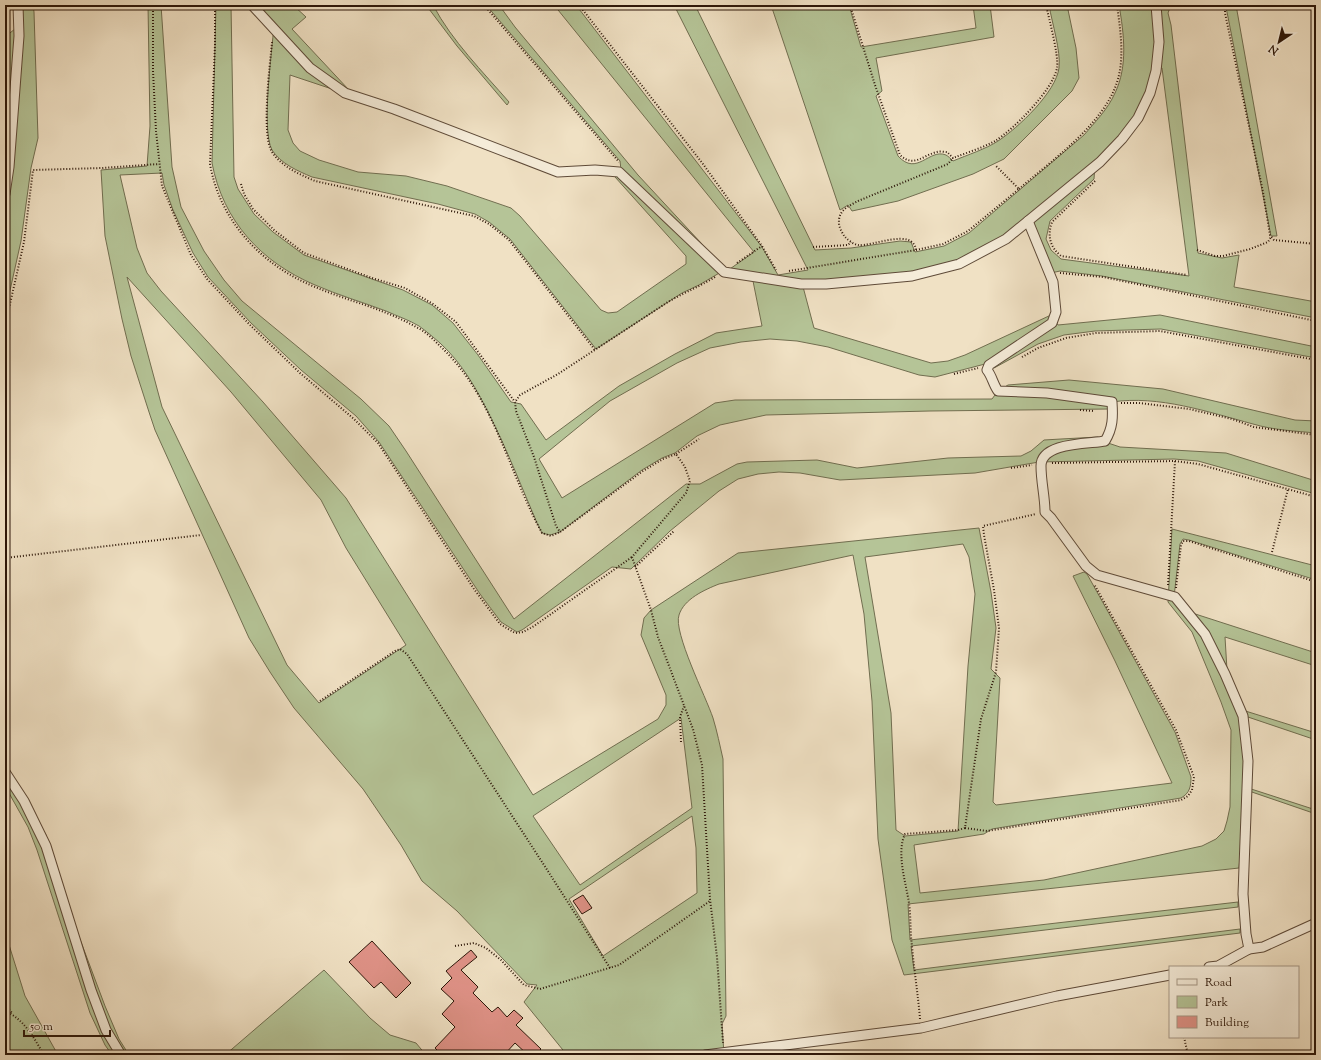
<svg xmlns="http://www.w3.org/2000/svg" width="1321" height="1060" font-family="'Sorts Mill Goudy',serif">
	<rect width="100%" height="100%" fill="#f0e1c4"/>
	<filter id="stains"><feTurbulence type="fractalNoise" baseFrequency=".005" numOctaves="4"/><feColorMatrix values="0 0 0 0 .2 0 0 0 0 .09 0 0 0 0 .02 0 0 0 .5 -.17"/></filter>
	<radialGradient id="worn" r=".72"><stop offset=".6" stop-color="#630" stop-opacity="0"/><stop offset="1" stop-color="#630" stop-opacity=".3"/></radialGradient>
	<g fill="#b5c497" stroke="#716e50" fill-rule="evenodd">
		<polygon points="19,5 33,5 34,12 38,138 31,168 21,241 5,313 5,204 13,154 5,154 5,37 21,24"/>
		<path d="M148,5H161L172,167L181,207L204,251L224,280L242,301L361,399L389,426L406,451L514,619L686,484H700L737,464L747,462L817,460L857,468L948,458L1021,456L1031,451L1044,440L1061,439L1098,437L1108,443L1120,447L1226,453L1316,481V494L1198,461L1174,459L1039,462L975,473L840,480L800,473L779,472L758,474L738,479L719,491L670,531L631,569L612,567L522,630L517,632L501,622L480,594L379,442L356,416L301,370L251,323L208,277L193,253L173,210L164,185L162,173L120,175L137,248L147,273L161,291L263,402L346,498L533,795L658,719L666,705V695L641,635L644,618L651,610L738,553L979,528L991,592L996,628L991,669L1000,678L993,802L996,805L1172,783L1115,661L1073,576L1084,572L1087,574L1175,732L1191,777C1191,786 1190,793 1181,798L992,829L984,834L914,845L920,893L1044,880L1202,846L1216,839L1224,831L1227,821L1230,807L1231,730L1221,702L1192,632L1168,602L1172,529L1316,566V580L1189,540L1183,539L1180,544L1174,597L1186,611L1316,653V666L1225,637L1227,670L1239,709L1316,733V740L1242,715L1245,787L1316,810V814L1246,790L1239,868L908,904L910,940L1238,902V907L911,946L914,970L1240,929V933L904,975L892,940L878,839L872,701L864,614L853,555L719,584C704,590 684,599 679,615C673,632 706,697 713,718C717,731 720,746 723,759L726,1016L722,1024L724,1055H567L524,1002L537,985L527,984L457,911L422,881L401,845L363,789L294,708L270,672L249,638L155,430L149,412L131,356L122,319L105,236L101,170L147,166L150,126ZM127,277L231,392L321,500L346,548L406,645L319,703L287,665L162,407ZM963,544L969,557L975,594L968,666L958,831L905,836L896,830L891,713L865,557ZM681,718L692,808L580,885L533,816ZM692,816L696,848L697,893L603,956L569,899Z"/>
		<path d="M216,5H231L234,177L238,189L254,214L273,232L304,255L403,290L432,305L453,323L478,355L511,402L521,404L546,440L619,386L675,354L716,333L762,326L752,276L721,272L699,285L682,293L596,349L510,239L489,222L475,214L438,204L312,177C298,171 281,164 272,150C261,129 272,52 274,25L254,5H293L306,17L292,29L349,90L332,89L290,75L288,130L293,143L300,151L319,160L358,172L406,176L447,186L511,208L520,216L601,310L608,313L617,312L686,264V256L615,177L621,170L620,161L486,5H499L515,27L638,175L727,271L754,252L554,5H576L762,247L778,275L808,270L674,5H695L815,250L851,248L900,241L911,242L915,252L944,246L969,233L1084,135C1095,122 1108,109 1115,93C1128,66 1124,34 1119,5H1171L1168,13L1171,25L1198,253L1222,258L1239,255L1234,287L1316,302V318L1102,276L1060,271L1051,273L1028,219L1005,237L959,263L911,274L802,283L814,328L931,363L948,361L965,355L1051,315L1058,325L1160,315L1316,347V358L1161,329L1095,331L1064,335L1038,344L994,368L985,364L935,377L919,375L828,347L797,341L770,339L741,342L710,348L677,363L610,401L539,459L562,498L715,403L735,400L992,399L998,391L1008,385L1069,380L1163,389L1295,420L1316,421V433C1295,431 1273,430 1253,424C1208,412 1159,395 1112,402L1110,409L930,411L766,415L720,425L697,436L675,453L662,458L642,470L560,532L550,535L542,533L537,523C522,488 508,452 491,418C477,390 463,364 440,343C433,337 426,331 419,326C409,320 397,316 386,311C362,302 338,295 315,285C261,262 223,221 212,163ZM1162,68L1189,276L1061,259L1051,250L1046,239L1050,221L1094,179L1095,164L1136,117L1155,69Z"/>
		<path d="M426,5H433C452,41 483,72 509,102L507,105L457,46Z"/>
		<path d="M771,5H849L861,47L976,28L973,5H990L994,37L876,58L882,91L876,96L898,156C917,177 929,148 946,155C948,156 951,159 953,161C967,155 986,149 998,141C1018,128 1056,92 1059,68C1061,51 1052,23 1049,5H1067L1076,48L1079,78L1072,91L1004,159L973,174L898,201L852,211L848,205L840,210Z"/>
		<polygon points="1225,5 1236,5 1277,236 1271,236 1227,12"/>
		<polygon points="5,767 28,803 46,835 66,902 105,1006 119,1039 129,1055 112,1055 105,1045 90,1013 37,850 28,827 5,786"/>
		<polygon points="5,932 25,996 58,1055 5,1055"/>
		<polygon points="324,970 370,1018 390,1035 416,1043 426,1055 225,1055"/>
	</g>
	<g fill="#df9287" stroke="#2d1709">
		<polygon points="583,895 592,908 582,914 573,901"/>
		<polygon points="372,941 411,983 396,998 381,982 374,988 349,962"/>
		<polygon points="471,950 477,957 461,970 478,987 473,993 492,1012 498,1007 507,1017 514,1010 523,1018 516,1025 541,1049 535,1055 528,1055 515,1043 504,1055 442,1055 435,1048 455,1027 442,1014 454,1001 441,989 452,978 446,971"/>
	</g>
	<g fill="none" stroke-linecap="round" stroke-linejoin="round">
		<g stroke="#5e4a38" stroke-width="11">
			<g id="street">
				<polyline points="252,5 310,68 345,93 394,109 558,172 595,170 619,172 724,272 801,284 826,284 912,276 959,264 1006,239 1100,162 1122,139 1138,118 1150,93 1156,71 1159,42 1156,5"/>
				<polyline points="5,194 9,167 19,36 18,5"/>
				<path d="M1028,221L1053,282L1056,312L1052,323L989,365L987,370C992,376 993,384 998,391L1047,393L1112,402C1113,417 1113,428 1105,441C1090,444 1041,442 1041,466C1041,482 1045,497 1045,512L1051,518L1086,566L1097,575L1175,597L1205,634L1225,674L1243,716L1248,761L1243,894L1246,934L1249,949"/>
				<polyline points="5,772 24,801 46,846 91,990 106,1030 121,1055"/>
				<polyline points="1209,967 1218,966 1249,949 1263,947 1316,923"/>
				<polyline points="705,1055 921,1028 1057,996 1170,975"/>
			</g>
		</g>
		<g stroke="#2d1709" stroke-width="2" stroke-dasharray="1 2" stroke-linecap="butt">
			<polyline points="153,5 153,71 156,131 162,186 191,255 207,279 250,325 300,373 354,419 378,443 474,589 500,624 515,633 523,632 534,626 632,557"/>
			<path d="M215,5V45L210,164C220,221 261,265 315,287C348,301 385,309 416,327C425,331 433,339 440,346C494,396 508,471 542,533L551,536L560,532"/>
			<polyline points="484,5 619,162"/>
			<polyline points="579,5 703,164 762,246 776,270"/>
			<path d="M850,5L875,85L900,155C914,168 923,155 937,152C940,151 944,152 947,152L953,158C966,153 982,148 995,141C1014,129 1053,90 1057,68C1059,55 1049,19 1046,5"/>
			<polyline points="1225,5 1225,13 1263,192 1270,235 1274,240 1316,244"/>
			<path d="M272,42C270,64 261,135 272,152C282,167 299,174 315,181L474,216L489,224L509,240L595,350"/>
			<path d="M1095,181L1052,222C1047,236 1050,247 1061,256L1187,275"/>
			<polyline points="241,184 244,194 253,209 274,230 304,253 372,278 405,288 433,304 456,322 515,402"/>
			<path d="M1019,189C1053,159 1109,121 1119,75C1124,53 1120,27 1117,5"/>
			<polyline points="813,247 848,245 851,242"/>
			<polyline points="916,250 943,244 968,231 1019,189 995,165"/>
			<polyline points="1197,250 1215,256 1223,256 1250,249 1268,242 1271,237"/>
			<polyline points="737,263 762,246"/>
			<path d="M789,271L916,250C913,227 872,247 858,245C853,244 848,240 845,237C842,233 839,227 839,223C838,210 849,206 858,201L948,164L953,158"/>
			<polyline points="1060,273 1103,277 1316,321"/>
			<path d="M715,277C699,287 683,293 668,302L558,374L520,395L515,402L516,411L534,457L556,526L560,532L643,471L663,459L676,454L685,467L690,481L686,493L632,557L651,610L658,637L693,729L702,765L710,899L717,957L723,1043"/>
			<polyline points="5,326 24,242 33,170 102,168 159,164"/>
			<polyline points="1022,357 1038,348 1066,338 1096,333 1160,331 1316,360"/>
			<polyline points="954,374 978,368"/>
			<polyline points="1121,403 1139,403 1189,409 1232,419 1254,427 1316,435"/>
			<polyline points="1080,410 1094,411"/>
			<polyline points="676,454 699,439"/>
			<polyline points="1052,463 1175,461 1198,464 1316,497"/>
			<polyline points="1011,468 1032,465"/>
			<polyline points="1272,552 1288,489"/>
			<polyline points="5,558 201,535"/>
			<polyline points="635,567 674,531"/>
			<polyline points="1168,585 1175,461"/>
			<polyline points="1176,588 1181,545 1183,541 1189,541 1316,582"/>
			<polyline points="1316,653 1316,652"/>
			<polyline points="320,701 395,651 400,649 407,654 544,865 610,968"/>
			<polyline points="681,742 680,717 684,706"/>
			<polyline points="965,828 987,831 1181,800 1188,796 1192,790 1194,777 1176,730 1094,584"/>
			<polyline points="455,946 474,943 486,948 501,960 524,985 540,989 619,965 710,901"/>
			<polyline points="5,1005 12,1013"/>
			<path d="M5,1011C24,1019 34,1038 44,1055"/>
			<path d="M920,1019C918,994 914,970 912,946C910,932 911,917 909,903C906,883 896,853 905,834L958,830L965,828L981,719L996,672L999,628L994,590L984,535L983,526L1036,514"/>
			<polyline points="1184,1037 1188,1055"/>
		</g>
		<use href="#street" stroke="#f5ecd9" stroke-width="9"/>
	</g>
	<rect width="1321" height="1060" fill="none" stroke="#f0e1c4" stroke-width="20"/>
	<rect x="6" y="6" width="1309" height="1048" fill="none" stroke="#2d1709" stroke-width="2"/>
	<rect x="10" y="10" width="1301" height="1040" fill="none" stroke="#2d1709"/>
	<rect x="1169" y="966" width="130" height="72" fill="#f5ecd9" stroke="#a59786"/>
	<rect x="1177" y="979" width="20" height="6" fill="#f5ecd9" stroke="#a59786"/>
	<text x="1205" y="986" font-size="12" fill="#2d1709">Road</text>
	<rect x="1177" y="996" width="20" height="12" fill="#b5c497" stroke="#a59786"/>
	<text x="1205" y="1006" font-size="12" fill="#2d1709">Park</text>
	<rect x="1177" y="1016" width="20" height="12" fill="#df9287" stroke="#a59786"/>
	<text x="1205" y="1026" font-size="12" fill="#2d1709">Building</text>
	<g transform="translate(1279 42) rotate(215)" stroke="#f5ecd9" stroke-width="3" paint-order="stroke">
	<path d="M0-3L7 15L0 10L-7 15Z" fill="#2d1709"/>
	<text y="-6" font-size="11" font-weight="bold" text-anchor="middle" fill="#2d1709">N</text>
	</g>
	<path d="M24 1030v6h86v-6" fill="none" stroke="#2d1709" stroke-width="2"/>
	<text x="30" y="1030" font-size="12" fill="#2d1709" stroke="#f5ecd9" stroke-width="3" paint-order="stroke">50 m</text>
	<rect width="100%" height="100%" filter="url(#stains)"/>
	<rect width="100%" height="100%" fill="url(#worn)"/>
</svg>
